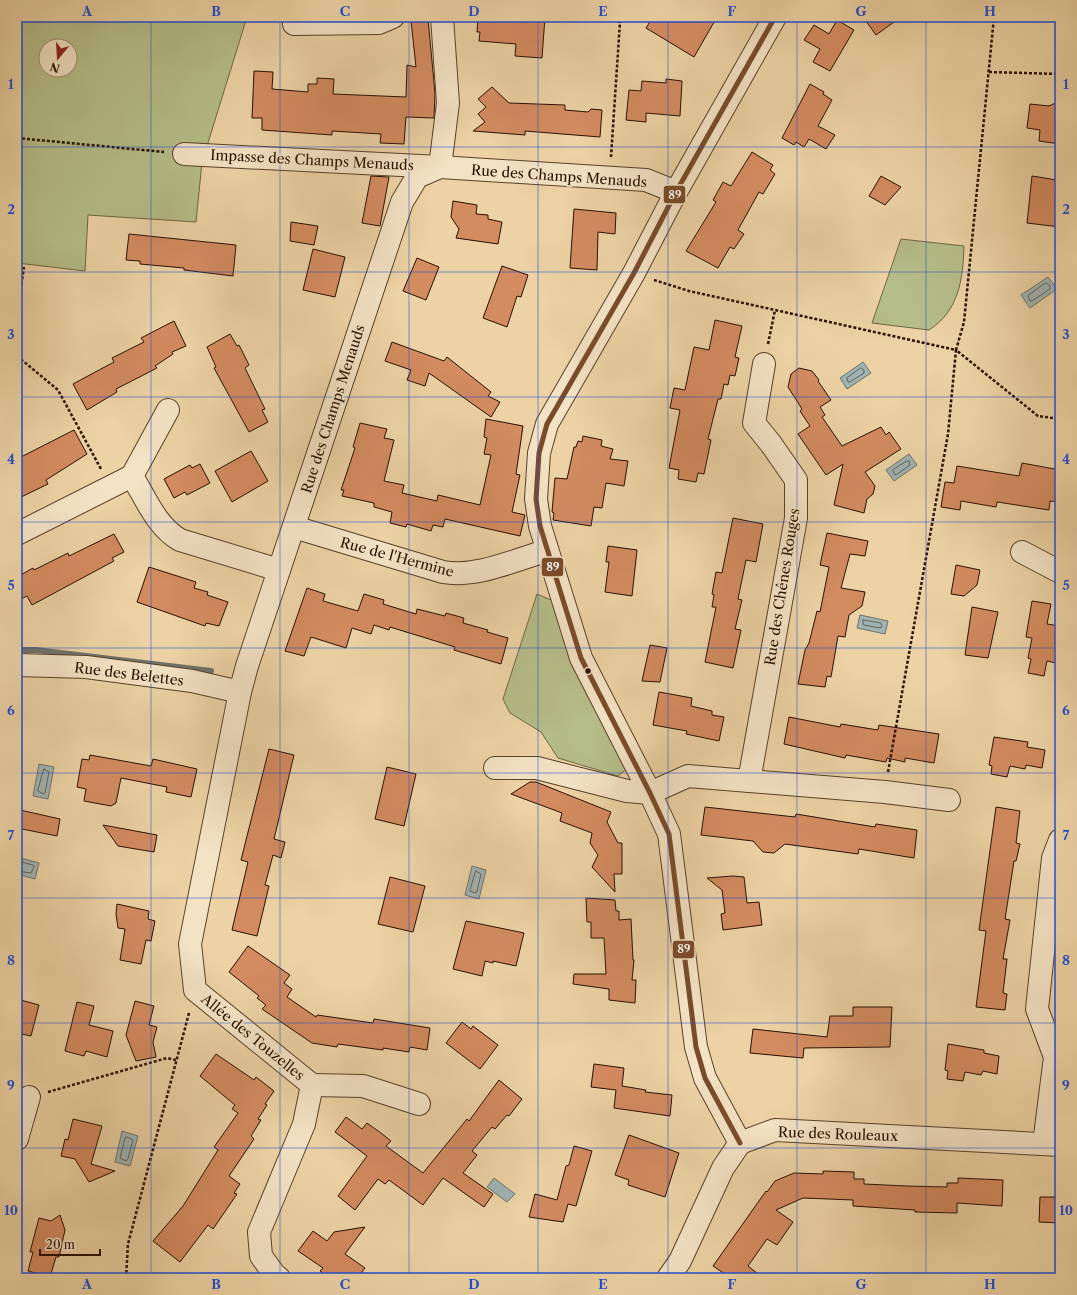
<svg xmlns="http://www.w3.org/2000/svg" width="1077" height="1295" font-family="'Libre Caslon Text',serif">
	<rect width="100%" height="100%" fill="#ecd2a4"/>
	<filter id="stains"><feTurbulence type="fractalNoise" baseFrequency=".005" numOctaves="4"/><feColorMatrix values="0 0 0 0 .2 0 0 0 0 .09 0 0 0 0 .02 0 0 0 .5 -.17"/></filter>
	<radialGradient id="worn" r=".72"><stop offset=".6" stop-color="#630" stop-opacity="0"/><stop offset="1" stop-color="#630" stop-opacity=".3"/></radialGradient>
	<g fill="#b5bd88" stroke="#6e6644" fill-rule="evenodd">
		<path d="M17,17H247L202,162L196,222L88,215L85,271L17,263ZM46,46H70V70H46Z"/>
		<path d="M901,239L964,246C963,279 959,311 929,330L872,323Z"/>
		<polygon points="537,594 558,603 628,768 618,776 558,758 541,732 510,713 503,699"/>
	</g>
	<g fill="#9fb4b3" stroke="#6f726b">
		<polygon points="1048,277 1057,289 1030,308 1021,295"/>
		<polygon points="863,362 871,373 847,389 840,378"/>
		<polygon points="909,454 917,465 894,481 886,470"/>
		<polygon points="860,615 888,621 885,634 857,628"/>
		<polygon points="39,764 54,767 48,799 33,796"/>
		<polygon points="17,857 39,863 35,879 17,874"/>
		<polygon points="472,866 486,870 479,899 465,895"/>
		<polygon points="122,1131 138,1136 130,1166 115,1162"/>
		<polygon points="494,1178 515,1194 507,1202 487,1187"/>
	</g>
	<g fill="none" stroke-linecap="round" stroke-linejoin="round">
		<g stroke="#63625a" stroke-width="1">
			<polygon points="1046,283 1050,286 1050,289 1032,301 1030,301 1028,296"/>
			<polygon points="861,368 864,370 864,373 850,382 848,382 847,378"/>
			<polygon points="907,461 909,461 910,465 896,475 894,474 893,470"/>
			<polygon points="863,620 881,623 882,627 880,628 864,625"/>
			<polygon points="44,769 49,772 45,793 43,794 38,791"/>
			<polyline points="17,861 33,865 34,867 31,873 17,871"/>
			<polygon points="476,871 481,874 477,892 475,893 470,891"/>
			<polygon points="127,1137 133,1140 128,1159 126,1161 120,1158 125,1138"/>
		</g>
		<polyline stroke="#6f726b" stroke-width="6" points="17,650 36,650 211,671"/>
	</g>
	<g fill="#d38b60" stroke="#270f00">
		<polygon points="478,17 545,17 542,58 515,56 516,44 479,41 480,32 477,32"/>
		<polygon points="653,17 717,17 694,57 646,28"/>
		<polygon points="863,17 901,17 876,35"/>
		<polygon points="428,19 435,93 434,118 406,117 404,144 380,143 381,134 332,131 332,135 262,130 262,118 252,118 254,71 273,72 272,89 308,92 308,84 317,84 317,78 334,79 333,94 406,97 407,65 416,67 411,21"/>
		<polygon points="837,20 854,30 830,71 813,62 820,49 804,40 814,25 829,34"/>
		<polygon points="666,79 682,81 680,116 646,113 646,122 626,120 629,90 641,91 642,81 666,83"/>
		<polygon points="810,84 824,92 823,94 832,100 818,126 835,135 826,149 809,139 804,147 796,142 794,145 782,138"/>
		<polygon points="492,87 509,103 565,105 565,110 588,112 591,109 602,110 600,137 525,131 525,135 473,131 485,122 478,114 486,107 478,99"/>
		<polygon points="1060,101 1060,144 1039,141 1040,130 1027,128 1030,104 1049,106"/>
		<polygon points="752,152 773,165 770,170 775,174 763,194 759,192 738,230 744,234 734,249 730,247 718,268 686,251 716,202 713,200 723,182 731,186"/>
		<polygon points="371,176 389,177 380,226 362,223"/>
		<polygon points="881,176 901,187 885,205 869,196"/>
		<polygon points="1032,176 1057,180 1055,202 1060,203 1060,227 1027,223"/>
		<polygon points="453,201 477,205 476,214 488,215 488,219 502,222 498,244 456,238 459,229 451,217"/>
		<polygon points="574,209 616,213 615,234 598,232 597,270 570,268"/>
		<polygon points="291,222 318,226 314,245 290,241"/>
		<polygon points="129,234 236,245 233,276 184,270 184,268 140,264 140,261 126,260"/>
		<polygon points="313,249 345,257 335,297 303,290"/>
		<polygon points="417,258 439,267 426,300 403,291"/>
		<polygon points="502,266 528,275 521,297 517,296 507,327 483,318"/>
		<polygon points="715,320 742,326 735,357 739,358 735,376 730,375 728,385 724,384 721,399 718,399 708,439 711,440 704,474 698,473 696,482 678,479 679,470 669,468 680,410 670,408 674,388 685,390 694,347 709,350"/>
		<polygon points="174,321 186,346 172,352 173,354 155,366 157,368 116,389 117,392 87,410 73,384 114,362 112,358 144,342 141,338"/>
		<polygon points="230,334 237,346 239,345 249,365 245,368 265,409 262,410 268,422 249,432 214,368 216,367 207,347"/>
		<polygon points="392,342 444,361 447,357 491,392 488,396 500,402 491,417 429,373 425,386 407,380 411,370 385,361"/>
		<polygon points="799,368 812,371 819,380 818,381 831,400 820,407 825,415 822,417 842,446 881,427 886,435 889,432 901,449 865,472 875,486 873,494 867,499 864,513 834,505 843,464 826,475 798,434 810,426 800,411 802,409 788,387 791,374"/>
		<polygon points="486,419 523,426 516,474 520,475 512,512 525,515 520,536 445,519 443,527 433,525 431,531 407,524 406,527 390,523 392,512 374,507 374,503 342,496 344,490 341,490 355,448 353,447 360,423 387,429 384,438 394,440 384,481 404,485 402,493 437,501 438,495 480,505 491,455 484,454 487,438 484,437"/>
		<polygon points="74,430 87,454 46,480 48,484 17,499 17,459"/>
		<polygon points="583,436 602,440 601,446 613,449 610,459 628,461 624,486 606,483 602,508 594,507 591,526 553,520 554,513 552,512 555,478 567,479 574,447 576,447 578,441 582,442"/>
		<polygon points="251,451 268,481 232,502 215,471"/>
		<polygon points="1022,463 1060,470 1060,502 1050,501 1049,510 997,502 996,507 961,501 960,510 941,507 945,482 954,483 957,466 1019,476"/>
		<polygon points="200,464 210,483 187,495 185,492 174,498 164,479 190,465 192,468"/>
		<polygon points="733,518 763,524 756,562 746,560 738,599 742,600 735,629 741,630 733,668 705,662 716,607 712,607 714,595 712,594 716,572 722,573"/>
		<polygon points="827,533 868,541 865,556 850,554 841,588 865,592 862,606 849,615 845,637 838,636 831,677 827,676 825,687 798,684 805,650 809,643 817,611 820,612 829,567 820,565"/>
		<polygon points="114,534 124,552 112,558 114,561 32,605 27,596 17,601 17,577 33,568 34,570 68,553 69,556"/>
		<polygon points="608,546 637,550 632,596 605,592 609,562 606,562"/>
		<polygon points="956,565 980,570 977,585 964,596 951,594"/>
		<polygon points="149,567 196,582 194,588 208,592 207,595 228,602 219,626 206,623 205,626 137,602"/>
		<polygon points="307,588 325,594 323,601 358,611 364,594 384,600 383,604 416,614 417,609 445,616 446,613 464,618 463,623 488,630 487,632 508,638 501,664 454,650 455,647 390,627 389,630 374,625 371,634 352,628 346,648 311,637 304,656 285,651"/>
		<polygon points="1032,601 1051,604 1047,624 1060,626 1060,664 1047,661 1044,676 1028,673 1031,659 1028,658 1032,638 1026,637"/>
		<polygon points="972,607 998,612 988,658 965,655"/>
		<polygon points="650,645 667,648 660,682 642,681"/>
		<polygon points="659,692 692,698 691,706 712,711 712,715 724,717 719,741 686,734 687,731 653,725"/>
		<polygon points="789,717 840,727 841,724 878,730 879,725 939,734 934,763 905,758 905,762 887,758 886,762 846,755 845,758 784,744"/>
		<polygon points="994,737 1028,742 1027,747 1045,750 1042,768 1026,765 1025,769 1010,766 1007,777 991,774 992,766 989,765"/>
		<polygon points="269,749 294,755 274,839 285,842 281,858 273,855 265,885 269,886 257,936 232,930 248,862 241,860"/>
		<polygon points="90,755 151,766 153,759 197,769 191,797 166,792 167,787 121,778 116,803 111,806 84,801 86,789 77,787 82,759 89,760"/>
		<polygon points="387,767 416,774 404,826 375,819"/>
		<polygon points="530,782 536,782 611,812 607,822 618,843 622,843 622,874 614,874 615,892 592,867 598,855 590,843 592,833 560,821 562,813 511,794"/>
		<polygon points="705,807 795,817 796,814 875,827 876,824 917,830 914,858 859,849 858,854 785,844 774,853 763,852 753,841 701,835"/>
		<polygon points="996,807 1020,811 1016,843 1020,844 1016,861 1014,861 1005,919 1010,920 1003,959 1007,959 1003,993 1007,994 1005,1010 976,1007 986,931 979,930"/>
		<polygon points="20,810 60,819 57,836 17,828"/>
		<polygon points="103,825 157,835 154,852 118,846"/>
		<polygon points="733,876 744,877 747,903 759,902 762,925 723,930 721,914 725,913 722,890 707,878"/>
		<polygon points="390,877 425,886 413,932 378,924"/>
		<polygon points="586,898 615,900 616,911 619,911 619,920 631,919 633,960 634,960 632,980 636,980 635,1003 609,1000 609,989 573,984 574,974 606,974 604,938 591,938 591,922 587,922"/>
		<polygon points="117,904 149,911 148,919 155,921 151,941 146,940 141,964 120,960 125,929 118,928 116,914"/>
		<polygon points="466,921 524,933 516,966 493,961 493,963 485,961 482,976 453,969"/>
		<polygon points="248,946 290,975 284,983 292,989 287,997 316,1017 317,1015 373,1023 374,1019 430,1028 427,1050 410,1047 409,1052 383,1048 383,1050 338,1044 337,1047 312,1043 262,1009 266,1005 257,998 259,996 229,972"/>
		<polygon points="17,999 39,1005 31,1036 17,1033"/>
		<polygon points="135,1001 154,1006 149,1025 157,1027 153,1042 156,1057 136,1061 126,1035"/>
		<polygon points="77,1002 94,1006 89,1025 113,1031 107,1057 86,1051 84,1056 65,1051"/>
		<polygon points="853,1007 892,1007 890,1047 804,1048 803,1058 750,1053 753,1029 827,1037 830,1016 853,1016"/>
		<polygon points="462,1022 471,1029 473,1026 498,1045 480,1069 446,1043"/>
		<polygon points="948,1044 984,1050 984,1053 999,1056 997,1074 983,1071 981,1075 965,1072 963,1081 947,1079 948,1071 945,1070"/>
		<polygon points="216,1054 254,1080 256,1077 274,1091 265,1104 267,1105 258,1119 261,1120 251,1136 254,1139 229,1176 240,1184 234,1193 237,1194 213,1229 208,1225 180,1262 153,1241 183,1206 218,1150 214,1147 238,1113 232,1109 235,1105 200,1076"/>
		<polygon points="594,1064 624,1068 622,1086 646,1090 645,1092 672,1095 670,1116 614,1108 616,1090 591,1087"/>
		<polygon points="499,1080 522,1099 509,1116 507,1115 495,1129 492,1127 472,1151 477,1155 463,1173 493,1194 484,1207 443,1178 423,1205 389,1180 385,1184 378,1179 355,1210 338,1196 367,1156 335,1132 346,1117 362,1129 367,1123 381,1133 391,1141 386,1146 423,1173 467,1119 469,1121"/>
		<polygon points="73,1119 102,1126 91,1164 115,1171 89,1182 75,1159 61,1156 65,1139 68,1140"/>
		<polygon points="629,1135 679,1153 665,1197 628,1185 629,1180 615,1175"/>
		<polygon points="574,1146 592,1151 576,1206 568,1204 563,1222 529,1217 535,1194 557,1200 566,1166 569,1165"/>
		<polygon points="823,1171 854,1172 854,1179 864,1179 864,1184 907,1186 947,1187 947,1183 958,1183 958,1178 1003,1180 1002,1206 957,1203 957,1213 915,1212 915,1210 853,1206 853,1200 803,1198 776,1210 793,1222 777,1245 767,1239 748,1266 763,1278 731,1278 713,1266 766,1191 767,1192 775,1181 794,1173 823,1174"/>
		<polygon points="1040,1197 1060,1197 1060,1223 1039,1222"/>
		<polygon points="60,1215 65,1230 59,1257 56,1257 50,1277 28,1271 33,1252 30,1252 39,1218 51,1221"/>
		<polygon points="365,1227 345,1254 365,1268 357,1278 329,1278 320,1271 323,1268 298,1251 313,1231 327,1241 334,1232"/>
	</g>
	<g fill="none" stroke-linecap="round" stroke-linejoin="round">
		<g stroke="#584029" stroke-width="24">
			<g id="minor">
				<polyline points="294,24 379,23 393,17"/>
				<polyline points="184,154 440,167 646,180 676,192"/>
				<polyline points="440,167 448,103 442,17"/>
				<path d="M168,410L132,476C146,499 157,527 180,540L279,570"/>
				<path d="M294,527L443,572C477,578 514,560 546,551"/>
				<polyline points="17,534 132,476"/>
				<polyline points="1022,552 1060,572"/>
				<polyline points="17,665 86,667 192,681 240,692"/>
				<polyline points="495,768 537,768 627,791 650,793 688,776 885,792 949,800"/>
				<polyline points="749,781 796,518 796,480 771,444 754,423 764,364"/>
				<polyline points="312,1085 363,1086 419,1104"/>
				<polyline points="17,1139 29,1097"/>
				<polyline points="740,1143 705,1078 696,1047 669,834 650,793 581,658 540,526 536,499 539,453 547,424 634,273 676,192 775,17"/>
				<polyline points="740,1143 775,1130 1060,1145"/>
				<polyline points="1044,1144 1055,1057 1037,1009 1053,858 1060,840"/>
				<polyline points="279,1278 274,1274 261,1256 259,1232 304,1124 312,1085 195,990 190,944 240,692 247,666 402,202 417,177 440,167"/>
				<polyline points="668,1278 680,1261 723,1168 740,1143"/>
			</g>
		</g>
		<g stroke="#270f00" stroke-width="2.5" stroke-dasharray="3 2" stroke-linecap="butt">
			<polyline points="610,17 610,19 620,22 611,157"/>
			<polyline points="989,72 1060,74"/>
			<polyline points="17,138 164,152"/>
			<polyline points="654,280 689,291 956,350 964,322 994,17"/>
			<polyline points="17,314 24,267"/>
			<polyline points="768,344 775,310"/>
			<polyline points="17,356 58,390 101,469"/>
			<polyline points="888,772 948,434 956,350 1038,416 1060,419"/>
			<polyline points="48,1092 167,1058 176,1060"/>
			<polyline points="126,1278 128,1244 189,1013"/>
		</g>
		<use href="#minor" stroke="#f3e2c4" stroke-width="22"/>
		<g stroke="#f3e2c4" stroke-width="8">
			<polyline id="bus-1" points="740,1143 705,1078 696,1047 669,834 650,793 581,658 540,526 536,499 539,453 547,424 634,273 676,192 775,17"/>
		</g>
		<use href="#bus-1" stroke="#7a4b2a" stroke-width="5"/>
	</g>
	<path fill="none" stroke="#1d4ed8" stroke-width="1" stroke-opacity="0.55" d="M151,17V1278M280,17V1278M409,17V1278M538,17V1278M668,17V1278M797,17V1278M926,17V1278M17,147H1060M17,272H1060M17,397H1060M17,522H1060M17,648H1060M17,773H1060M17,898H1060M17,1023H1060M17,1148H1060"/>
	<circle fill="#270f00" stroke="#f3e2c4" stroke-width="1.5" cx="588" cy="671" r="3.5"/>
	<g text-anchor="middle" stroke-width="3.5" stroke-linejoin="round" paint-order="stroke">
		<g font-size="14" fill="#270f00" stroke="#f3e2c4">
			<text transform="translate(312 160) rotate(3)" y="5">Impasse des Champs Menauds</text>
			<text transform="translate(559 176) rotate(4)" y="5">Rue des Champs Menauds</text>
			<text transform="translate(333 409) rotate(-72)" y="5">Rue des Champs Menauds</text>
			<text transform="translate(397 557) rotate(15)" y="5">Rue de l'Hermine</text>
			<text transform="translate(782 587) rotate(-81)" y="5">Rue des Chênes Rouges</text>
			<text transform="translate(129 674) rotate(7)" y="5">Rue des Belettes</text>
			<text transform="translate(253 1037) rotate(39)" y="5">Allée des Touzelles</text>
			<text transform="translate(838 1134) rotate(2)" y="5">Rue des Rouleaux</text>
		</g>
	</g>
	<g stroke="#f3e2c4" stroke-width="1.5">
		<rect x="663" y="185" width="23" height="19" rx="4" fill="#7a4b2a"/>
		<rect x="541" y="557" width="23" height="20" rx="4" fill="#7a4b2a"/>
		<rect x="672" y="940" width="23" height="19" rx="4" fill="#7a4b2a"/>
	</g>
	<g font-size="11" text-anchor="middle" font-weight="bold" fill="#fff">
		<text x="675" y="199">89</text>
		<text x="553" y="571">89</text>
		<text x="684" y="953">89</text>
	</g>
	<rect width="1077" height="1295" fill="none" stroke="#ecd2a4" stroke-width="44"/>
	<g transform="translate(58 58) rotate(198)"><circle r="19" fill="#f3e2c4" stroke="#a18e76"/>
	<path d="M0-3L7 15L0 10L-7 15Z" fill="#8f2418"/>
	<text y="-6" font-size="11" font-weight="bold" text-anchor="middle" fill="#270f00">N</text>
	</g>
	<path d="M40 1249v6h60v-6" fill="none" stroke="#270f00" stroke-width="2"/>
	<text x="46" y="1249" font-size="12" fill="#270f00" stroke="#f3e2c4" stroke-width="3" paint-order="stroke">20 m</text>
	<rect x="22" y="22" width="1033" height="1251" fill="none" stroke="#1d4ed8" stroke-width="1.5"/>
	<g font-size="13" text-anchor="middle" font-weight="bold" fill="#1d4ed8">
		<text x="87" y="16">A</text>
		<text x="216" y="16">B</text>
		<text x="345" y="16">C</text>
		<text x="474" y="16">D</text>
		<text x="603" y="16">E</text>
		<text x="732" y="16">F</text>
		<text x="861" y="16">G</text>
		<text x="990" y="16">H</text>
		<text x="11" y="89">1</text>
		<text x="1066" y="89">1</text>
		<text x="11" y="214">2</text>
		<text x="1066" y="214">2</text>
		<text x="11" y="339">3</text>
		<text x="1066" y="339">3</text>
		<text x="11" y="464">4</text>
		<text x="1066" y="464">4</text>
		<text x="11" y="590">5</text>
		<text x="1066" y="590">5</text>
		<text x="11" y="715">6</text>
		<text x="1066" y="715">6</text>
		<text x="11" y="840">7</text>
		<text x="1066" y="840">7</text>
		<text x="11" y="965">8</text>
		<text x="1066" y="965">8</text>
		<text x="11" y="1090">9</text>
		<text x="1066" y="1090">9</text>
		<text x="11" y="1215">10</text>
		<text x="1066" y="1215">10</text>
		<text x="87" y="1289">A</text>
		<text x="216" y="1289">B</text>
		<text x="345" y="1289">C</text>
		<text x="474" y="1289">D</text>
		<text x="603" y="1289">E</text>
		<text x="732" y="1289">F</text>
		<text x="861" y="1289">G</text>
		<text x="990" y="1289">H</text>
	</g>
	<rect width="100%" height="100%" filter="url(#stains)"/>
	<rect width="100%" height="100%" fill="url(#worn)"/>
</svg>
